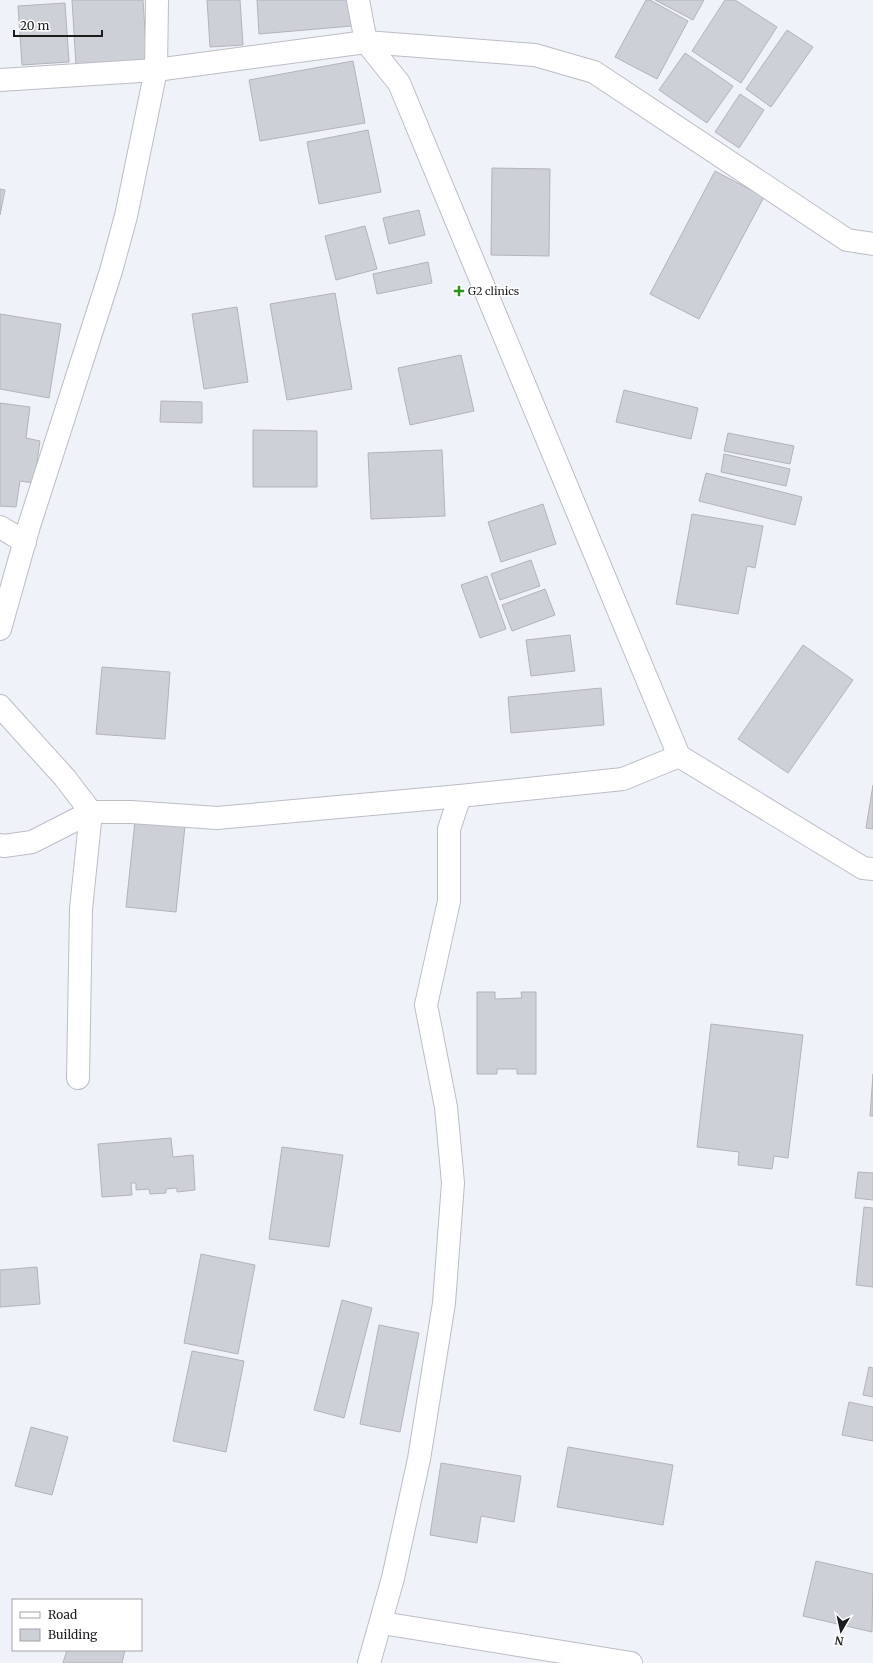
<svg xmlns="http://www.w3.org/2000/svg" width="873" height="1663" font-family="Merriweather,serif">
	<rect width="100%" height="100%" fill="#f0f2fa"/>
	<g fill="#ced0d8" stroke="#b2b3bb">
		<polygon points="72,0 143,0 147,62 76,66"/>
		<polygon points="207,0 240,0 243,45 210,47"/>
		<polygon points="257,0 350,0 352,26 259,34"/>
		<polygon points="646,0 650,0 688,21 657,79 615,57"/>
		<polygon points="655,0 704,0 693,20"/>
		<polygon points="725,0 735,0 777,27 741,83 692,51"/>
		<polygon points="65,3 69,62 22,65 18,6"/>
		<polygon points="787,30 813,47 771,107 746,89"/>
		<polygon points="685,53 733,86 707,123 659,90"/>
		<polygon points="353,61 365,123 260,141 249,80"/>
		<polygon points="740,94 764,110 739,148 715,132"/>
		<polygon points="368,130 381,192 319,204 307,142"/>
		<polygon points="492,168 550,169 549,256 491,255"/>
		<polygon points="715,171 764,197 699,319 650,294"/>
		<polygon points="0,189 5,190 0,215"/>
		<polygon points="419,210 425,235 389,244 383,218"/>
		<polygon points="365,226 377,269 336,280 325,236"/>
		<polygon points="428,262 432,283 377,294 373,274"/>
		<polygon points="335,293 352,389 287,400 270,304"/>
		<polygon points="237,307 248,382 204,389 192,314"/>
		<polygon points="0,314 61,324 49,398 0,389"/>
		<polygon points="461,355 474,411 410,425 398,368"/>
		<polygon points="624,390 698,408 691,439 616,422"/>
		<polygon points="161,401 202,402 202,423 160,422"/>
		<polygon points="0,403 30,407 26,438 40,441 34,483 20,481 16,507 0,506"/>
		<polygon points="253,430 317,431 317,487 253,487"/>
		<polygon points="728,433 794,446 790,464 724,451"/>
		<polygon points="442,450 445,516 371,519 368,453"/>
		<polygon points="724,454 790,469 786,486 721,472"/>
		<polygon points="706,473 802,497 795,525 699,501"/>
		<polygon points="543,504 556,544 501,562 488,522"/>
		<polygon points="692,514 763,526 755,568 747,566 738,614 676,604"/>
		<polygon points="531,560 540,586 500,600 491,574"/>
		<polygon points="487,576 506,629 480,638 461,585"/>
		<polygon points="545,589 555,615 512,631 502,605"/>
		<polygon points="570,635 575,671 531,676 526,640"/>
		<polygon points="803,645 853,680 788,773 738,739"/>
		<polygon points="102,667 170,672 165,739 96,734"/>
		<polygon points="601,688 604,725 511,733 508,697"/>
		<polygon points="873,785 873,829 866,828"/>
		<polygon points="135,821 185,826 176,912 126,907"/>
		<polygon points="477,992 495,992 495,999 522,998 521,992 536,992 536,1074 517,1074 517,1069 497,1069 497,1074 477,1074"/>
		<polygon points="711,1024 803,1035 788,1158 774,1156 772,1169 738,1165 739,1152 697,1147"/>
		<polygon points="873,1074 873,1116 870,1116"/>
		<polygon points="171,1138 173,1157 193,1155 195,1190 177,1192 177,1188 166,1189 166,1193 150,1194 149,1189 136,1190 136,1183 131,1183 132,1195 102,1197 98,1144"/>
		<polygon points="282,1147 343,1155 329,1247 269,1239"/>
		<polygon points="858,1172 873,1173 873,1200 855,1198"/>
		<polygon points="864,1207 873,1208 873,1287 856,1285"/>
		<polygon points="201,1254 255,1265 238,1354 184,1343"/>
		<polygon points="37,1267 40,1304 0,1307 0,1270"/>
		<polygon points="342,1300 372,1308 344,1418 314,1410"/>
		<polygon points="379,1325 419,1333 400,1432 360,1424"/>
		<polygon points="192,1351 244,1361 226,1452 173,1441"/>
		<polygon points="869,1367 873,1368 873,1397 863,1395"/>
		<polygon points="849,1402 873,1407 873,1441 842,1435"/>
		<polygon points="31,1427 68,1437 52,1495 15,1486"/>
		<polygon points="568,1447 673,1465 663,1525 557,1507"/>
		<polygon points="441,1463 521,1476 514,1522 481,1516 477,1543 430,1535"/>
		<polygon points="816,1561 873,1574 872,1632 803,1616"/>
		<polygon points="67,1650 125,1650 122,1663 63,1663"/>
	</g>
	<g fill="none" stroke-linecap="round" stroke-linejoin="round">
		<g stroke="#bcbdc5" stroke-width="24">
			<g id="street">
				<polyline points="358,0 366,42 399,83 679,756 863,868 873,869"/>
				<polyline points="0,80 156,70 366,42 535,55 594,72 847,240 873,244"/>
				<polyline points="0,527 25,542"/>
				<polyline points="0,629 29,526 111,271 126,216 156,70 157,0"/>
				<polyline points="0,706 65,778 91,812 131,812 217,818 460,796"/>
				<polyline points="0,845 4,846 32,842 91,812"/>
				<polyline points="78,1078 81,909 91,812"/>
				<polyline points="382,1623 631,1663"/>
				<polyline points="369,1663 393,1578 419,1459 444,1303 453,1183 446,1107 426,1005 449,901 449,829 460,796 623,779 679,756"/>
			</g>
		</g>
		<use href="#street" stroke="#fff" stroke-width="22"/>
	</g>
	<path fill="#2b9317" stroke="#fff" stroke-width="1.5" d="M457 285h4v4h4v4h-4v4h-4v-4h-4v-4h4z"/>
	<g text-anchor="middle" stroke-width="3" stroke-linejoin="round" paint-order="stroke">
		<g font-size="11" fill="#1c1c1f" stroke="#fff" text-anchor="start">
			<text x="468" y="295">G2 clinics</text>
		</g>
	</g>
	<rect x="12" y="1599" width="130" height="52" fill="#ffffff" stroke="#a4a4a5"/>
	<rect x="20" y="1612" width="20" height="6" fill="#ffffff" stroke="#a4a4a5"/>
	<text x="48" y="1619" font-size="12" fill="#1c1c1f">Road</text>
	<rect x="20" y="1629" width="20" height="12" fill="#ced0d8" stroke="#a4a4a5"/>
	<text x="48" y="1639" font-size="12" fill="#1c1c1f">Building</text>
	<g transform="translate(841 1631) rotate(189)" stroke="#ffffff" stroke-width="3" paint-order="stroke">
	<path d="M0-3L7 15L0 10L-7 15Z" fill="#1c1c1f"/>
	<text y="-6" font-size="11" font-weight="bold" text-anchor="middle" fill="#1c1c1f">N</text>
	</g>
	<path d="M14 30v6h88v-6" fill="none" stroke="#1c1c1f" stroke-width="2"/>
	<text x="20" y="30" font-size="12" fill="#1c1c1f" stroke="#ffffff" stroke-width="3" paint-order="stroke">20 m</text>
</svg>
